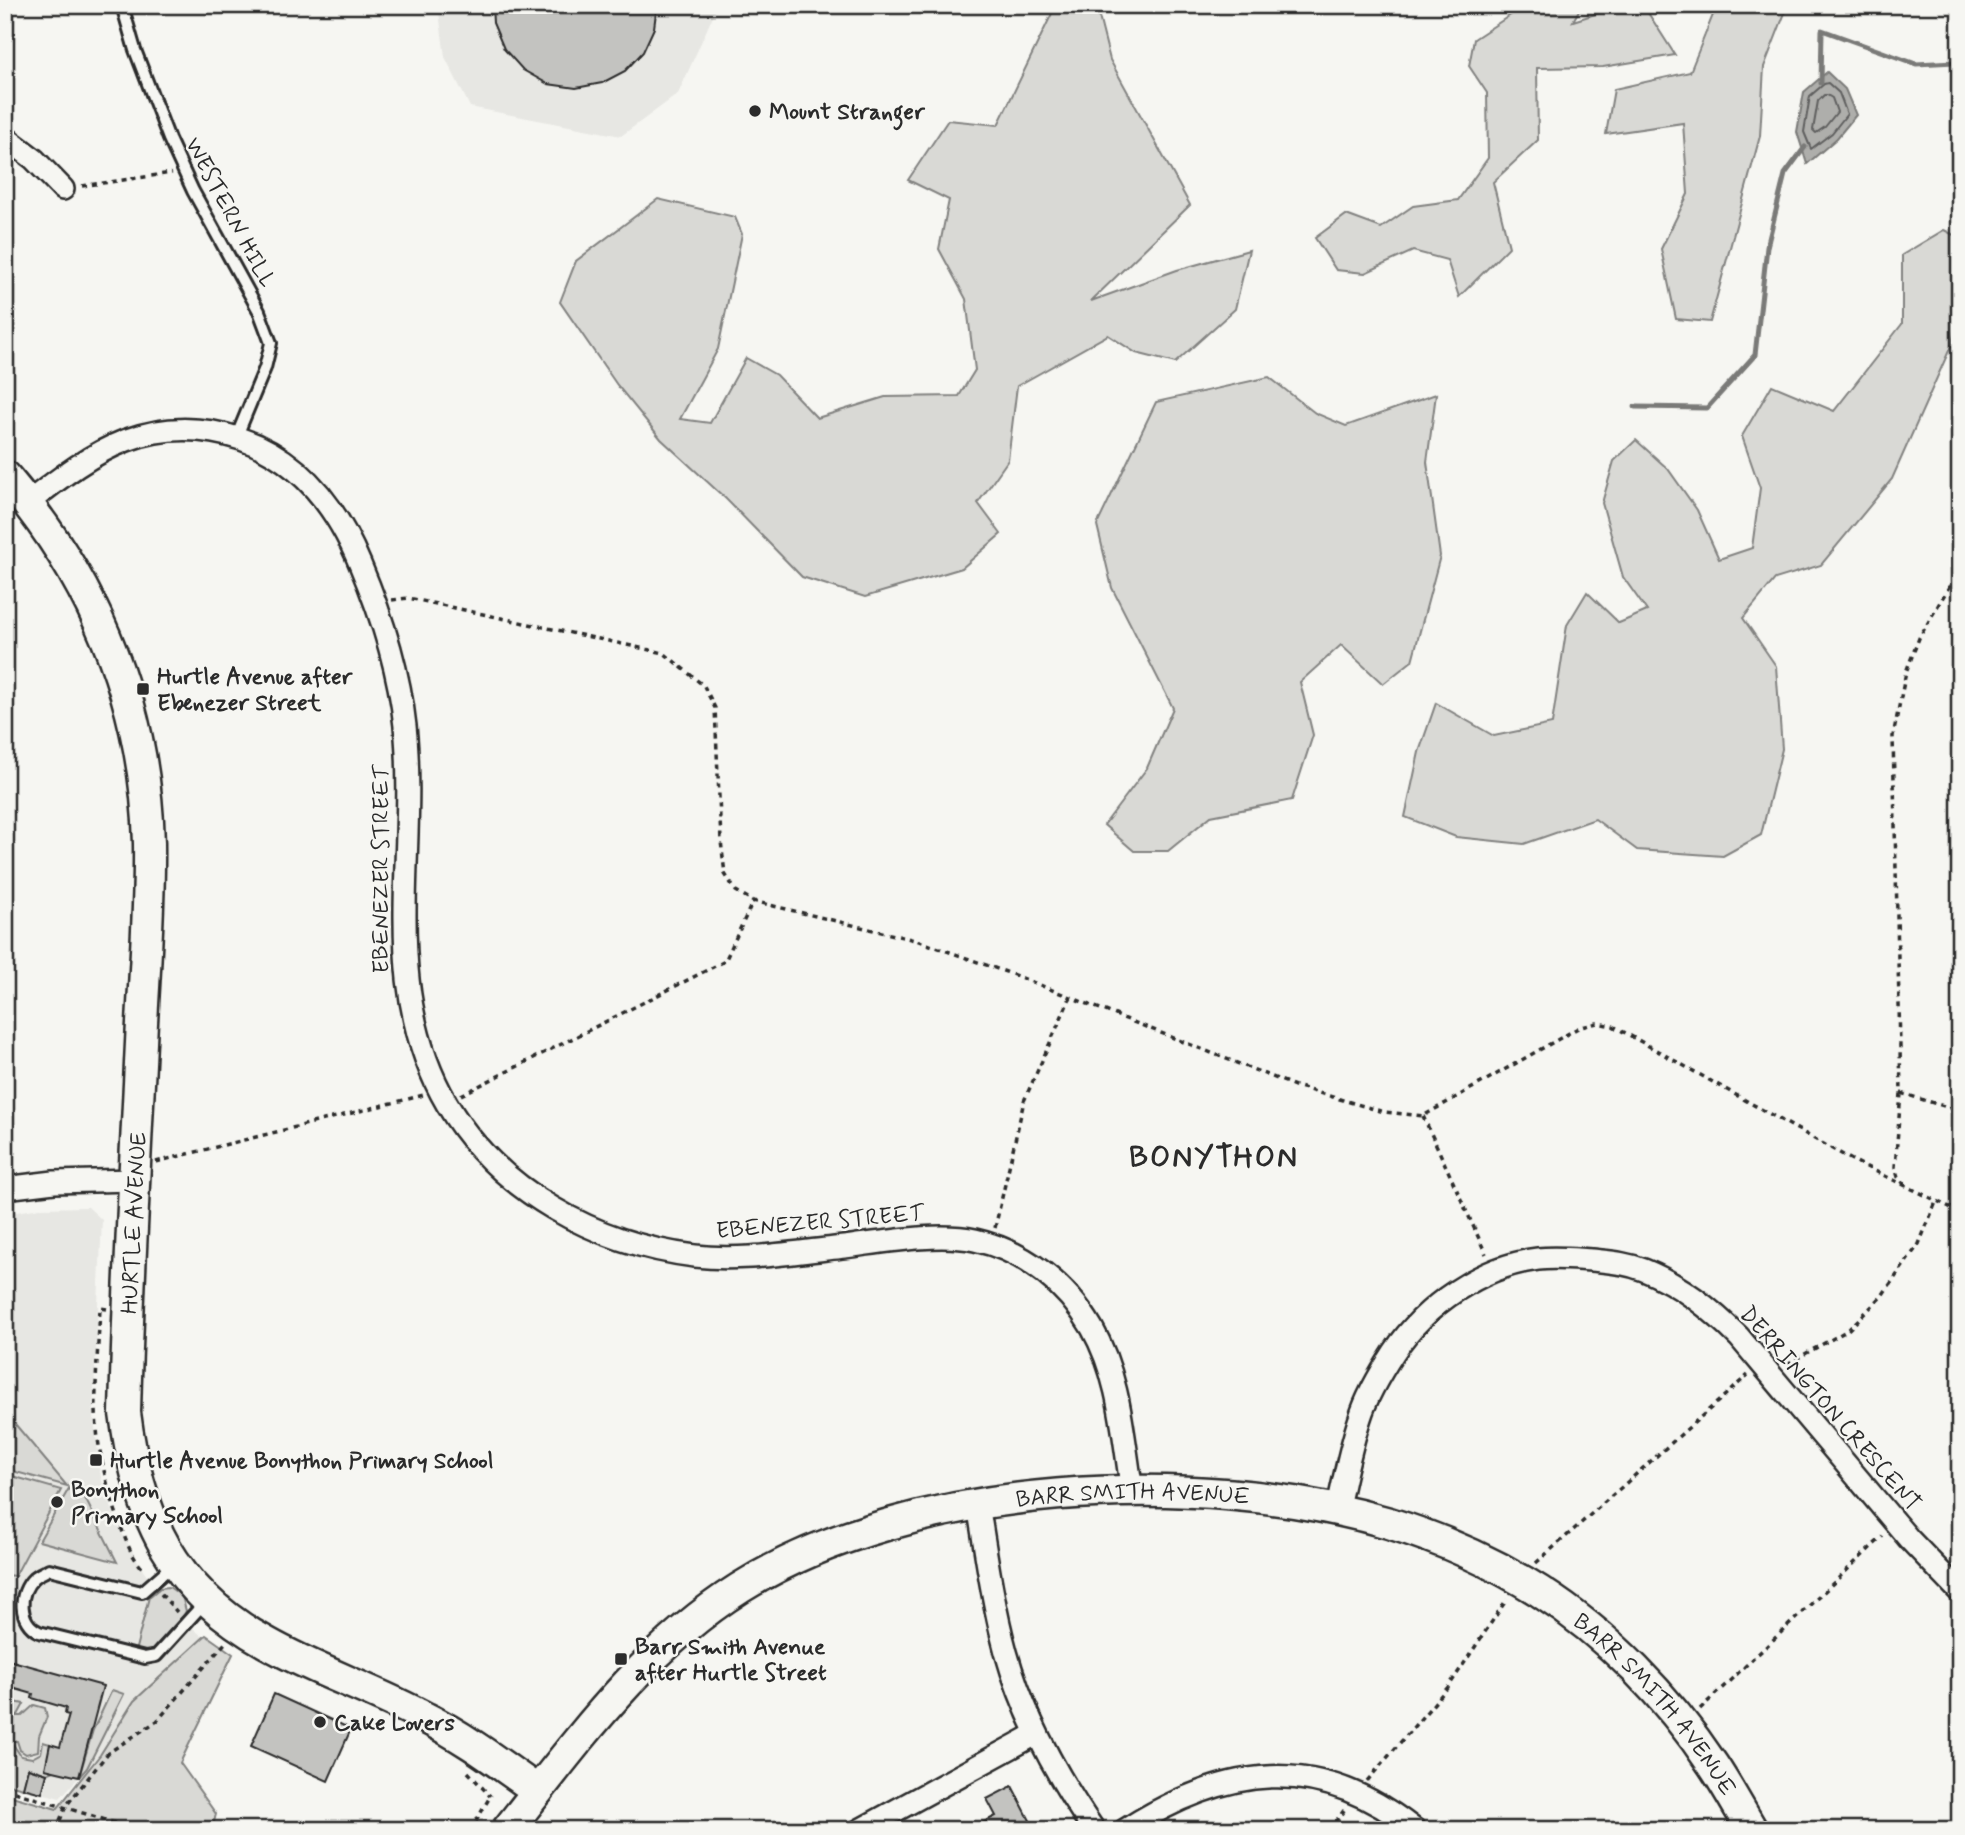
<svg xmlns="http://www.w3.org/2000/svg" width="1965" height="1835" font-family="Mynerve,sans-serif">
	<rect width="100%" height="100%" fill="#f6f6f2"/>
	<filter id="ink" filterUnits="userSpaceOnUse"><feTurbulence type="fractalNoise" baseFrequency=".0143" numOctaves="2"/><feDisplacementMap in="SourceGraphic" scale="14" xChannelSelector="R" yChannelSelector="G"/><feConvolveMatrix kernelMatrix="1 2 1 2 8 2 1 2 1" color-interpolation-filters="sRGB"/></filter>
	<g filter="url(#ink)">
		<g fill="#e7e7e3">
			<polygon points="438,5 715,5 716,9 678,94 621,136 470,107 445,57"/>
			<polygon points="88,1207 102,1220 93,1411 101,1478 118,1526 144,1572 172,1609 205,1639 60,1798 5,1783 5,1214 40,1208"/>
		</g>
		<g fill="#d9d9d5" stroke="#828280" stroke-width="2">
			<polygon points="1056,5 1096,5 1110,60 1190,205 1091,301 1177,270 1249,250 1235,309 1175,363 1136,353 1108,335 1017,386 1008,460 978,503 1001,534 962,568 865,597 802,577 726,499 661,439 617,385 560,302 576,261 658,199 735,217 742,234 718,349 680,419 710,423 746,358 776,375 817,418 885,397 959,396 975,370 966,299 939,249 949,200 908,180 948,120 998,125"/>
			<polygon points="1511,5 1582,5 1573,21 1624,5 1643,5 1675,55 1603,67 1537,68 1538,140 1493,182 1509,247 1459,297 1447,260 1413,251 1365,273 1336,270 1315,238 1346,215 1381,228 1413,206 1458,200 1488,158 1487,93 1469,66 1474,39 1512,14"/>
			<polygon points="1717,5 1788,5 1764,67 1760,136 1710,322 1676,319 1661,249 1688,194 1683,123 1606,134 1614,89 1690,72"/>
			<polygon points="1944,230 1960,238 1960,307 1952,344 1892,479 1821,565 1775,579 1743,618 1776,666 1782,749 1761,835 1723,856 1637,850 1595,819 1524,844 1456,837 1405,817 1419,752 1436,703 1494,736 1552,724 1567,625 1587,592 1619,623 1647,611 1623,577 1602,503 1614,461 1636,440 1668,469 1697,510 1719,559 1752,548 1760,488 1742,436 1772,385 1834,411 1902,324 1902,255"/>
			<polygon points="1269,377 1315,413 1346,426 1436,394 1427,462 1440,556 1412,661 1383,684 1341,645 1300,682 1313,735 1292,800 1211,816 1168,851 1134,851 1104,825 1147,768 1173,708 1112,588 1097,525 1156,402"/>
			<polygon points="5,1412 67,1486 5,1469"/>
			<polygon points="5,1474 61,1490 15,1576 5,1575"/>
			<polygon points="72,1483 79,1486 117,1562 39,1541"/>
			<polygon points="169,1587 182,1596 186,1611 184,1615 153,1649 147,1653 135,1652 149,1597 160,1588"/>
			<polygon points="206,1635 233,1654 180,1763 216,1814 212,1830 5,1830 5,1794 57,1809 100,1755 134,1701"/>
			<polygon points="112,1690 124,1694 87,1768 79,1777 93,1730"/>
			<polygon points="5,1700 24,1704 18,1715 5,1714"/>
			<polygon points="34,1705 45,1708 47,1717 39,1736 38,1751 26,1754 20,1750 17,1741 5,1741 5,1716 22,1716"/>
			<polygon points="43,1742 50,1744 49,1753 58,1755 54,1771 47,1774 29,1768 23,1788 5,1783 5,1744 12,1743 21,1756 32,1758 41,1753"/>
		</g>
		<polygon fill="#aeaeab" stroke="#7a7a78" stroke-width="2" points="1827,72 1845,89 1856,115 1837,138 1807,164 1797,132 1804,92"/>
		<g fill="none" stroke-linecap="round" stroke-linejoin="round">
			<g stroke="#5f5f5e" stroke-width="2">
				<polygon points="1824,84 1828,83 1839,93 1847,114 1832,133 1811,149 1804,132 1810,96"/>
				<polygon points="1824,95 1827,95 1832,98 1837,112 1825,127 1816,133 1813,130 1818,101"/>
			</g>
			<g stroke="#7a7a78" stroke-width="5">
				<polyline points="1821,83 1822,30 1916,64 1955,62 1960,58"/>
				<polyline points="1635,407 1707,408 1755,355 1767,247 1785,174 1805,147"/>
			</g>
		</g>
		<g fill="#c3c3c0" stroke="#2b2b2b" stroke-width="2">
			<polygon points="492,5 657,5 654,28 643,52 625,71 602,83 576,88 548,84 523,70 504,49 493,23"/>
			<polygon points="5,1659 103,1686 79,1777 45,1769 50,1744 60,1747 69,1715 65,1714 66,1708 32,1698 33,1694 5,1686"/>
			<polygon points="274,1694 351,1729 328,1781 251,1746"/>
			<polygon points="28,1768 47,1774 42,1793 23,1788"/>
			<polygon points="1012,1786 1035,1830 968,1830 996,1816 987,1799"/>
		</g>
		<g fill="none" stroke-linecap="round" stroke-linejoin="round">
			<g stroke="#2b2b2b" stroke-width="16">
				<g id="lane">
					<polyline points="122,5 135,50 169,139 193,191 259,311 271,343 265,368 236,438"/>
					<path d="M174,1564L142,1592L49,1569C45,1572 38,1574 34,1578C18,1593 18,1622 39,1632L145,1658L156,1656L206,1601"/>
				</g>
			</g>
			<g stroke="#2b2b2b" stroke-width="26">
				<g id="street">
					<polyline points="5,137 34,159 63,189"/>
					<path d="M28,503C94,450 153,410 241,439C300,459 337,508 360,564C382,616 399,670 405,726C418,854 378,986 447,1104C498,1191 596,1244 695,1256C738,1261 782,1254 826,1249C870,1245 932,1231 975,1240C1025,1251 1067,1285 1092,1328C1120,1377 1123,1436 1132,1491"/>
					<polyline points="5,1188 54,1182 134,1180"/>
					<path d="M978,1504C986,1554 993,1604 1006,1652C1024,1717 1056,1775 1094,1830"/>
					<path d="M1337,1511C1344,1480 1350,1448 1360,1418C1367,1395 1381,1372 1394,1352C1425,1305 1482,1266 1538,1259C1556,1257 1574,1259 1592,1260C1610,1262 1627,1263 1644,1270C1681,1285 1710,1308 1739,1337L1909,1539L1960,1592"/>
					<polyline points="860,1830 1036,1734"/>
					<path d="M1125,1830C1225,1766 1318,1752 1415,1830"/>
				</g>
			</g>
			<g stroke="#2b2b2b" stroke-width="35">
				<g id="secondary">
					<path d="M5,476C96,582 145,703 149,843C150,909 144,977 141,1043C135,1167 128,1290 125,1413C138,1516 173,1592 267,1643C318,1672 375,1690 426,1718C466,1738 501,1765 538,1791"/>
					<path id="s1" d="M507,1830C577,1742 643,1649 740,1588C910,1481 1199,1467 1389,1523C1441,1539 1493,1562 1539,1591C1608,1635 1668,1697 1713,1765C1727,1786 1739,1808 1752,1830"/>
				</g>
			</g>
			<g stroke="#2b2b2b" stroke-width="3.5" stroke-dasharray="5 5" stroke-linecap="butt">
				<polyline points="82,186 172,173"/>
				<polyline points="392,600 408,598 427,602 664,653 704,686 715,708 721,841 725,874 736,891 753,901 919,941 1017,976 1295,1086 1384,1112 1423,1116 1578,1028 1597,1023 1613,1026 1852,1160 1960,1212"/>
				<polyline points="1901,1093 1960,1111"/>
				<polyline points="461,1095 725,961 753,901"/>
				<polyline points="1423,1116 1486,1254"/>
				<polyline points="156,1162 424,1095"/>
				<polyline points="1905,1185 1898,1177 1895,1167 1901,1093 1893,736 1906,672 1919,638 1960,568"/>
				<polyline points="995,1228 1024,1101 1070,998"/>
				<path d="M107,1309L100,1308C98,1352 93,1396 98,1439C102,1466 109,1493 118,1518C125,1538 130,1556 145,1571"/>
				<polyline points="1787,1364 1848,1330 1881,1297 1919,1244 1936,1202"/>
				<polyline points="1536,1563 1748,1375"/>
				<polyline points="161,1594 177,1612"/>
				<polyline points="1700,1709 1883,1536"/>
				<polyline points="468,1772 490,1796"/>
				<polyline points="1367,1781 1449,1686 1507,1599"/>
				<polyline points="5,1789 138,1830"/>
				<polyline points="56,1830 66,1806 108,1753 157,1721 226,1642"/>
				<polyline points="471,1830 491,1795"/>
				<polyline points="1329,1830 1345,1809"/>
			</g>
			<use href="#lane" stroke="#f6f6f2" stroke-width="10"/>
			<use href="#street" stroke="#f6f6f2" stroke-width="21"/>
			<use href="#secondary" stroke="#f6f6f2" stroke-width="30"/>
		</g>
	</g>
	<g fill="#2b2b2b" stroke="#f6f6f2" stroke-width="2.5">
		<circle cx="755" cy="111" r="7"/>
		<rect x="136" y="682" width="14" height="14" rx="3.5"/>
		<rect x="89" y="1453" width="14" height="14" rx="3.5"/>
		<circle cx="57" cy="1502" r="7"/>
		<rect x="614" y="1652" width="14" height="14" rx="3.5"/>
		<circle cx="320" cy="1722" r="7"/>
	</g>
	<g text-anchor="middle" stroke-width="5" stroke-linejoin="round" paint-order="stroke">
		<g font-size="23" font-weight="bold" fill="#2b2b2b" stroke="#f6f6f2" text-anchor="start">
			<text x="769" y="119">Mount Stranger</text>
			<text x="157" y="684">Hurtle Avenue after<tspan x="157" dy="26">Ebenezer Street</tspan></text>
			<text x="110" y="1468">Hurtle Avenue Bonython Primary School</text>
			<text x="71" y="1497">Bonython<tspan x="71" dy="26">Primary School</tspan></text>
			<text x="635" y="1654">Barr Smith Avenue<tspan x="635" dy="26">after Hurtle Street</tspan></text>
			<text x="334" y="1730">Cake Lovers</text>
		</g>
		<g font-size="23" fill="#2b2b2b" stroke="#f6f6f2">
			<text transform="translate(231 212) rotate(62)" y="8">WESTERN HILL</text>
			<text transform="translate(380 869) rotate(-90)" y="8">EBENEZER STREET</text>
			<text transform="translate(820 1221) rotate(-5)" y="8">EBENEZER STREET</text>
			<text transform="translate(133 1223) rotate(-87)" y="8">HURTLE AVENUE</text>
			<text transform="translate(1831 1408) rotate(49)" y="8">DERRINGTON CRESCENT</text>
			<text dy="8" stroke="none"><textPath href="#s1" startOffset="747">BARR SMITH AVENUE</textPath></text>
			<text dy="8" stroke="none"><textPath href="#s1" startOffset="1335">BARR SMITH AVENUE</textPath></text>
		</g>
		<g font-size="30" font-weight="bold" letter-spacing="2" fill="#2b2b2b" stroke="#f6f6f2">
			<text x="1214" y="1166">BONYTHON</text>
		</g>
	</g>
	<rect width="1965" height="1835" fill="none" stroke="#f6f6f2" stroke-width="28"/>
	<rect x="14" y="14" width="1937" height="1807" fill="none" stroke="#2b2b2b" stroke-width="2.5" filter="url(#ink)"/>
</svg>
